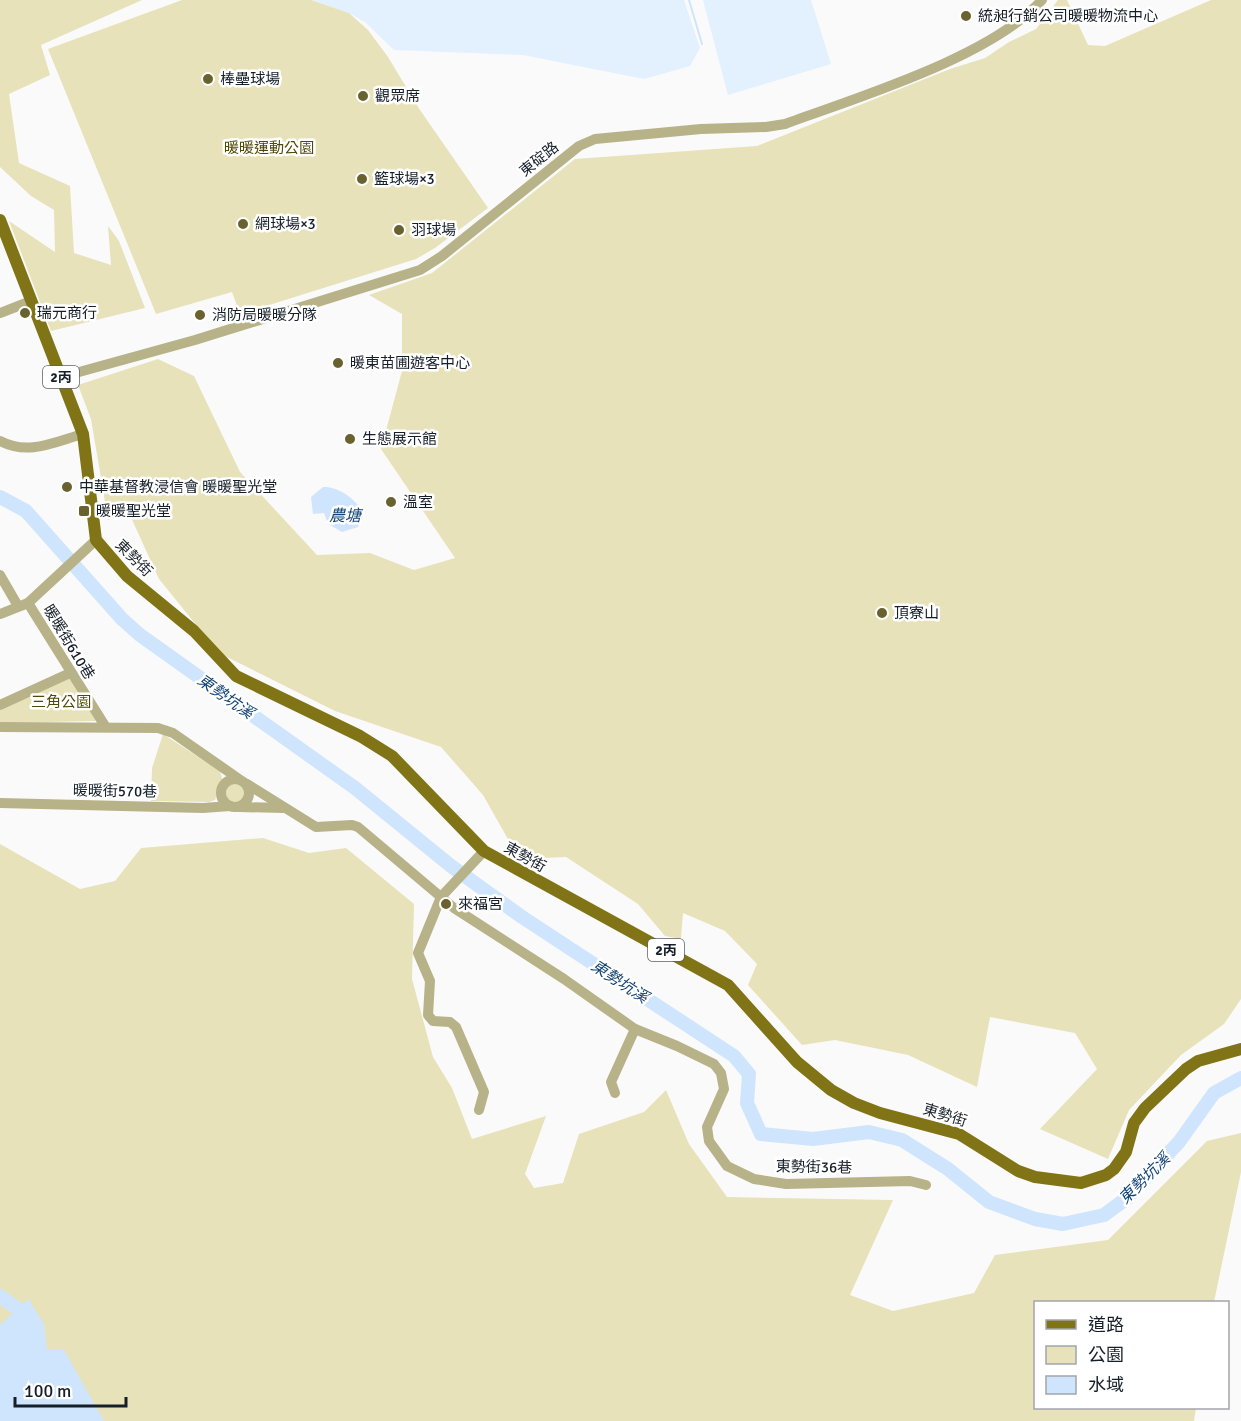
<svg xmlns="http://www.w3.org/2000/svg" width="1241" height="1421" font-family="Signika,'Noto Sans TC',sans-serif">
	<rect width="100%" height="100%" fill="#fafafa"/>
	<g fill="#e3f0fd">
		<polygon points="311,0 684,0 700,48 690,66 644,79 523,55 394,50 366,23 349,13"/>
		<polygon points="703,0 811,0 831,64 728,95"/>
	</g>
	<g fill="#e7e2b9">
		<polygon points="0,0 142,0 41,45 50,75 9,94 19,163 70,186 74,253 111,265 108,226 119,241 145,308 51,331 9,221 55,252 54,210 31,196 0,167"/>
		<polygon points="182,0 311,0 349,13 368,30 388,57 420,110 488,208 435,248 416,259 240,314 232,292 156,314 48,49"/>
		<polygon points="1058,0 1067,0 1088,45 1105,46 1211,0 1241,0 1241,999 1224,1024 1181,1055 1129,1110 1108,1159 1040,1129 1097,1069 1075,1033 990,1017 977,1087 908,1055 835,1040 802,1045 748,985 757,964 725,931 683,913 681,939 665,936 638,904 566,857 543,858 509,841 483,795 441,747 335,711 219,653 159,579 129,513 108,520 91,419 78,385 158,359 194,376 240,472 317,555 370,553 414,570 455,558 381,449 402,371 402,314 369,295 432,273 575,159 757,146 950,69 985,58 1009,42 1036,29"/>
		<polygon points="69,678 96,721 0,723 0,709"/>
		<polygon points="163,734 220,771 222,778 215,800 209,802 151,801 152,768"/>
		<circle cx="236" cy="793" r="10"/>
		<polygon points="263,838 309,853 346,848 414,904 412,979 433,1057 452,1088 472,1139 546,1116 525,1174 534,1188 563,1183 579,1134 644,1112 666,1090 689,1144 727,1197 893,1200 850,1295 893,1311 974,1293 995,1255 1108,1240 1207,1141 1241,1133 1241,1172 1214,1302 1036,1302 1036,1408 1196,1408 1194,1421 0,1421 0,844 80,889 115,881 141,848"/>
	</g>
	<g fill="#cfe5fd">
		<path d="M323,487C338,486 361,501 363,517L358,527L342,532L328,524L324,513L313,514L311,497Z"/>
		<polygon points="28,1299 44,1324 47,1350 64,1350 104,1421 0,1421 0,1325"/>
	</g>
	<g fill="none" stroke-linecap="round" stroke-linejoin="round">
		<polyline stroke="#cfe5fd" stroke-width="2" points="689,0 702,44"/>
		<g stroke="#cfe5fd" stroke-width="14">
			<polyline points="0,497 26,511 122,619 140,635 355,788 451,866 522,917 734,1056 749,1074 747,1103 761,1134 813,1139 869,1132 902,1140 948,1169 989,1202 1035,1219 1063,1224 1104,1215 1127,1198 1179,1142 1214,1093 1241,1078"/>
			<polyline points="0,1296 18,1309"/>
		</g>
		<g stroke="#b7b288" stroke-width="10">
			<polyline points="0,313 31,301"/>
			<path d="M61,377L195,340L420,270L442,256L579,146L595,139L701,129L766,127L785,124C858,97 991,57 1042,0"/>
			<path d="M0,441C28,456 54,442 83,434"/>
			<polyline points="0,575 18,606"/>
			<polyline points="28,603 105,726"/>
			<polyline points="0,614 28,603 96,540"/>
			<polyline points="0,705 70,673"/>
			<polyline points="0,727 158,728 173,733 239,779"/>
			<circle cx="235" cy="793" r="14"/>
			<polyline points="247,784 316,827 352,825 358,827 454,908 564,979 635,1029 677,1046 714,1064 721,1073 724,1089 707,1127 709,1141 727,1166 754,1179 786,1184 910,1181 926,1185"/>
			<polyline points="0,803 203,808 230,806"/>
			<polyline points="239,807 283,808"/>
			<polyline points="615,1093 611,1082 635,1029"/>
			<polyline points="479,1110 484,1092 456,1027 450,1022 433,1021 428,1015 430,981 418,953 441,897 484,851"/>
		</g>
		<polyline stroke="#817416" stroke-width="12" points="0,220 83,434 96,540 127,576 194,631 236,676 360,736 392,756 484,851 728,985 797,1062 831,1090 854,1103 880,1113 959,1134 1018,1171 1035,1177 1081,1183 1106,1175 1114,1169 1126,1152 1134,1123 1145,1108 1186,1069 1198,1061 1241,1049"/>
	</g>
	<g fill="#69622e" stroke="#fff" stroke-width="2">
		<circle cx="966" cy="16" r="6"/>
		<circle cx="208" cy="79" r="6"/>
		<circle cx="363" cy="96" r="6"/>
		<circle cx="362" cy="179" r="6"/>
		<circle cx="243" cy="224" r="6"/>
		<circle cx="399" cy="230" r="6"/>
		<circle cx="25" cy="313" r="6"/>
		<circle cx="200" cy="315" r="6"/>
		<circle cx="338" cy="363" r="6"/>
		<circle cx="350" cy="439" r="6"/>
		<circle cx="67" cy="487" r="6"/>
		<circle cx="391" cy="502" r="6"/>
		<rect x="78" y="505" width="12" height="12" rx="3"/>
		<circle cx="882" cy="613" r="6"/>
		<circle cx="446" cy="904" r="6"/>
	</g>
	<g text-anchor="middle" stroke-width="5" stroke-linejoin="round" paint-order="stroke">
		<g fill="#fff" stroke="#5c6269" stroke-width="1.5">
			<rect x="43" y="366" width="36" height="22" rx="4.5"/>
			<rect x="648" y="939" width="36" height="22" rx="4.5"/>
		</g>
		<g font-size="14" font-weight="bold" fill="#161f29">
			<text x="61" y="382">2丙</text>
			<text x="666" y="955">2丙</text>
		</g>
		<g font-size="15" fill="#161f29" stroke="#fff" text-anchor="start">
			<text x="978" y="21">統昶行銷公司暖暖物流中心</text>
			<text x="220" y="84">棒壘球場</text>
			<text x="375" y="101">觀眾席</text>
			<text x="374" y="184">籃球場×3</text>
			<text x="255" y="229">網球場×3</text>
			<text x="411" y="235">羽球場</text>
			<text x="37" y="318">瑞元商行</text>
			<text x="212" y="320">消防局暖暖分隊</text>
			<text x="350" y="368">暖東苗圃遊客中心</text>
			<text x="362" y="444">生態展示館</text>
			<text x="79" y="492">中華基督教浸信會 暖暖聖光堂</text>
			<text x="403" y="507">溫室</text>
			<text x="96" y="516">暖暖聖光堂</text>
			<text x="894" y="618">頂寮山</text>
			<text x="458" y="909">來福宮</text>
		</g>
		<g font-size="15" fill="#51490a" stroke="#fff">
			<text x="269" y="153">暖暖運動公園</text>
			<text x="61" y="707">三角公園</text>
		</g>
		<g font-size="15" fill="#161f29" stroke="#fff">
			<text transform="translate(539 159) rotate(-39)" y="5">東碇路</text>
			<text transform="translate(134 558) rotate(45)" y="5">東勢街</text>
			<text transform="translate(69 642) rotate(59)" y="5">暖暖街610巷</text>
			<text transform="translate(115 791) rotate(1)" y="5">暖暖街570巷</text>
			<text transform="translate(525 857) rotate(29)" y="5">東勢街</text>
			<text transform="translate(945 1115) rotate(17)" y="5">東勢街</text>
			<text transform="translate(814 1167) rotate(1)" y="5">東勢街36巷</text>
		</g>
		<g font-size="16" font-style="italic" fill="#114474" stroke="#fff">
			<text x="345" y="521">農塘</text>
			<text transform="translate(226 696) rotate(35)" y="6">東勢坑溪</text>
			<text transform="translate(620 981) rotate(33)" y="6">東勢坑溪</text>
			<text transform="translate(1144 1178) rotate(-45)" y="6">東勢坑溪</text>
		</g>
	</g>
	<rect x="1034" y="1301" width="195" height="108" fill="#ffffff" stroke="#a2a5a9" stroke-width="1.5"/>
	<rect x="1046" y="1320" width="30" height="9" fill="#817416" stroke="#a2a5a9" stroke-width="1.5"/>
	<text x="1088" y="1331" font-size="18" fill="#161f29">道路</text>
	<rect x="1046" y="1346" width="30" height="18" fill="#e7e2b9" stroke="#a2a5a9" stroke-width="1.5"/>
	<text x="1088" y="1361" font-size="18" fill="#161f29">公園</text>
	<rect x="1046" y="1376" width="30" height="18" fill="#cfe5fd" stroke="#a2a5a9" stroke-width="1.5"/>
	<text x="1088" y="1391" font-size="18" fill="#161f29">水域</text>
	<path d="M15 1397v9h111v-9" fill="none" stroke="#161f29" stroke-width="3"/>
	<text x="24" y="1397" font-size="18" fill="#161f29" stroke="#ffffff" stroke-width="4.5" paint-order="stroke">100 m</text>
</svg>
